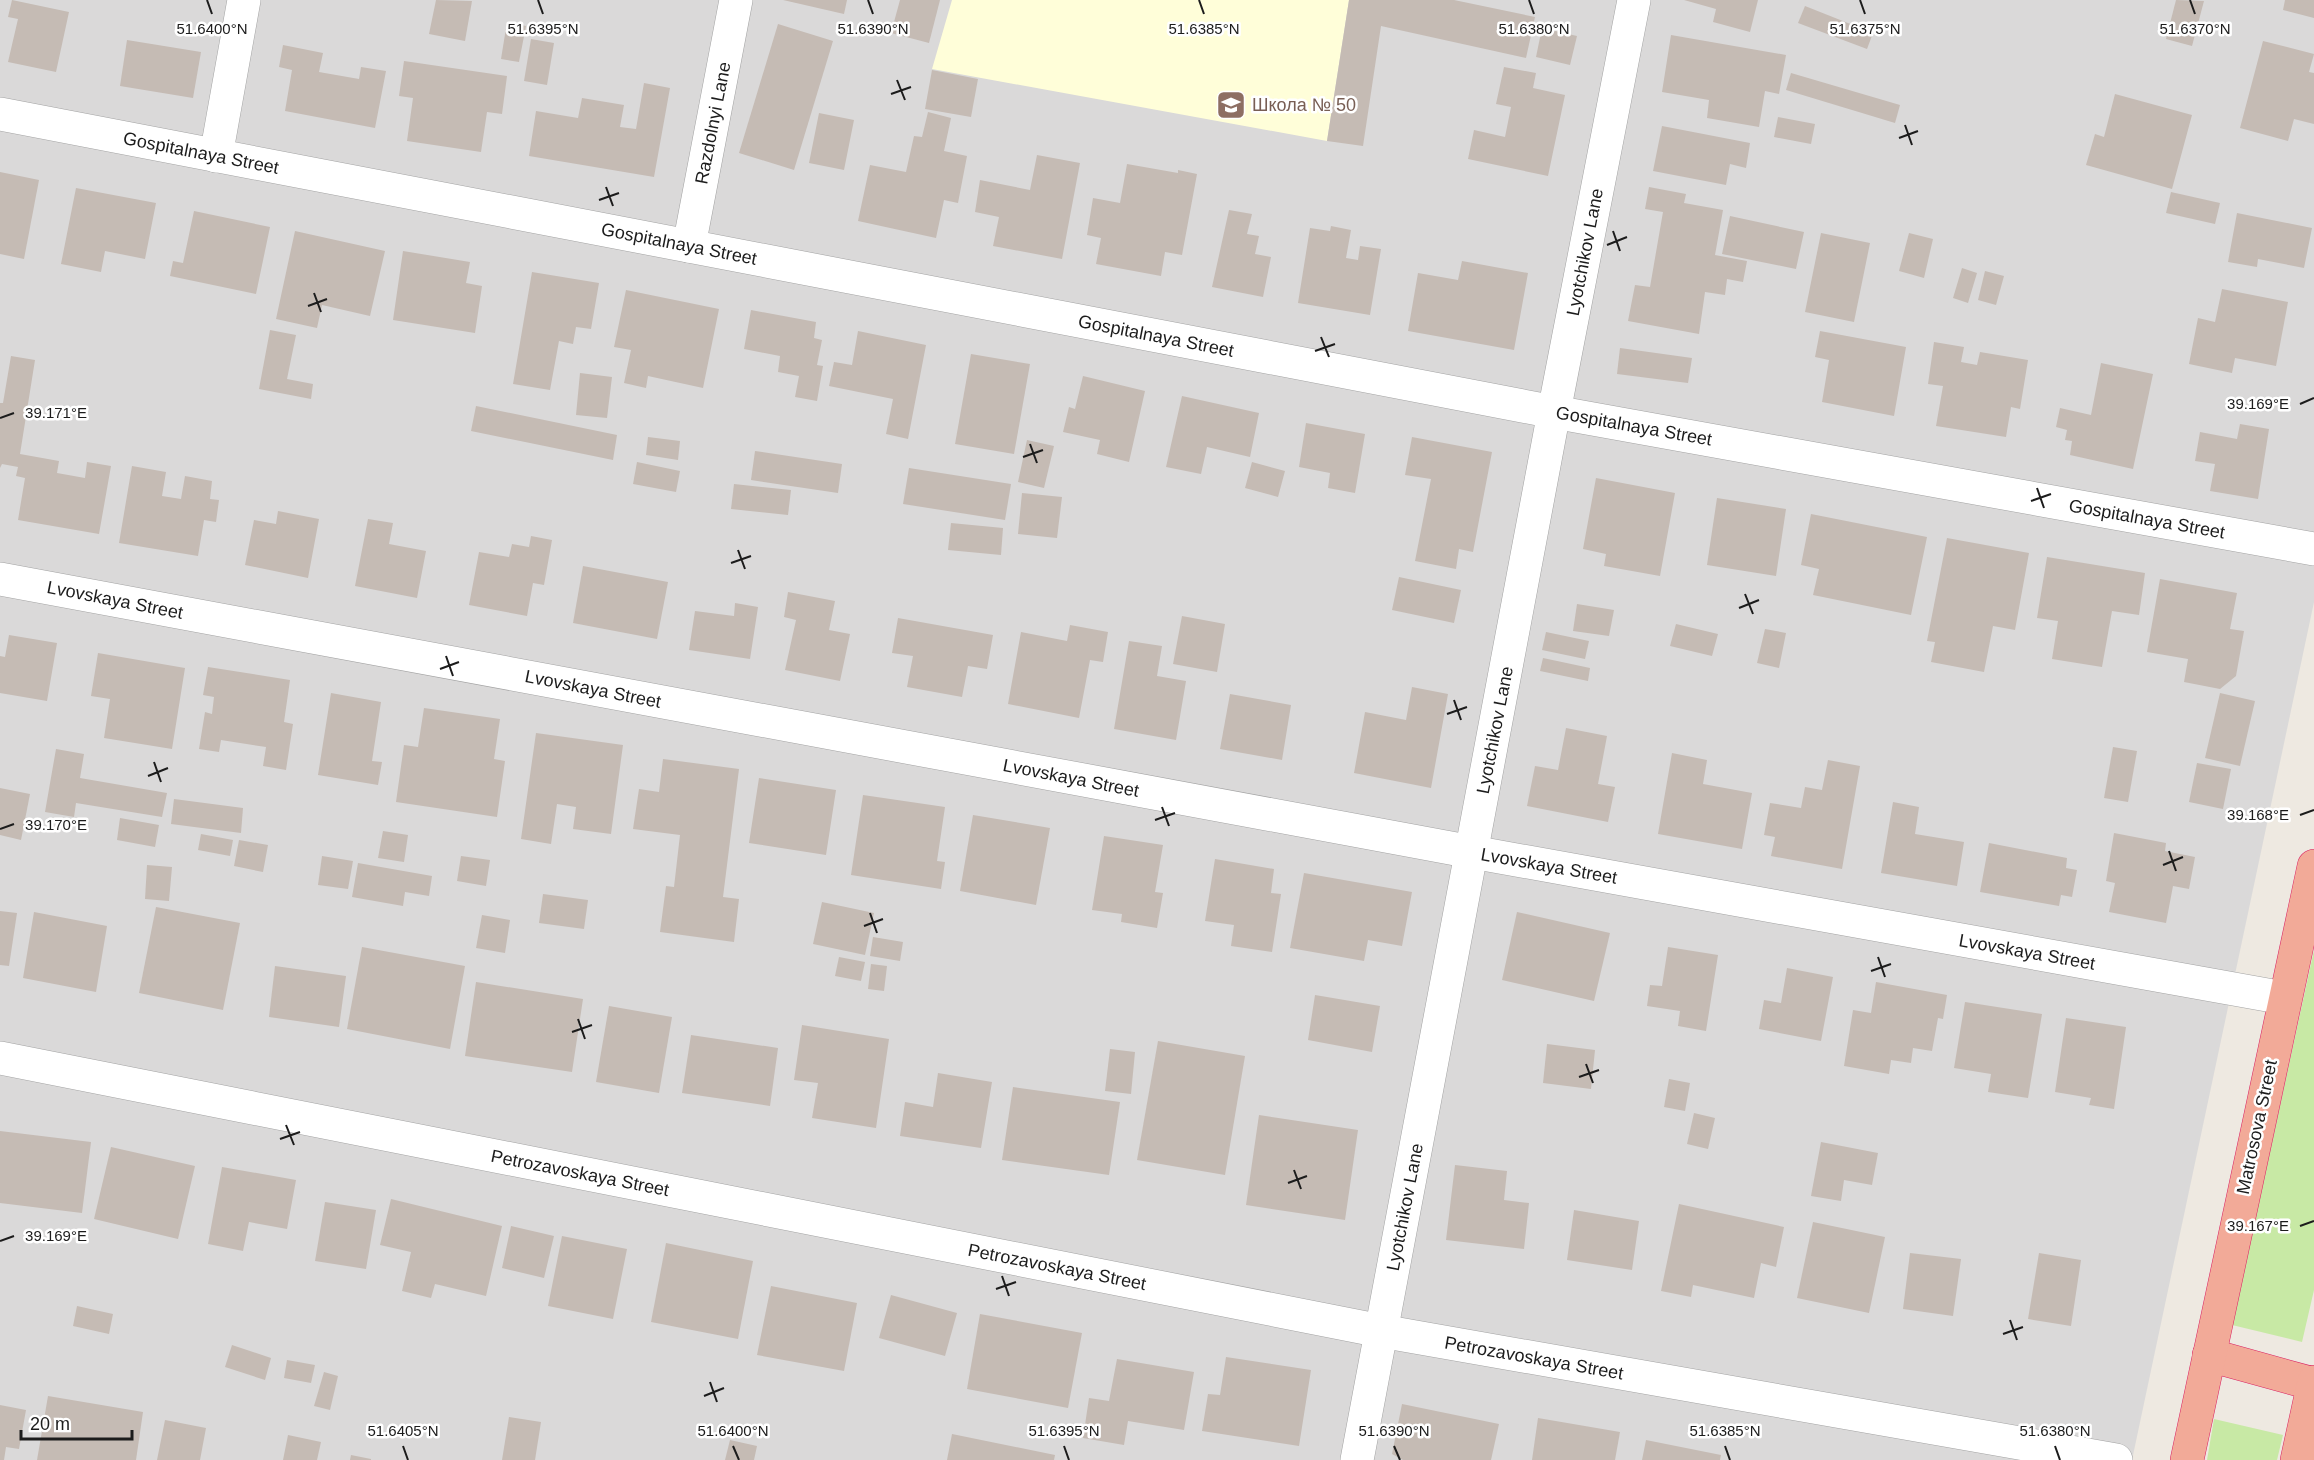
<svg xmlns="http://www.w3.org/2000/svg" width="2314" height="1460" font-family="Helvetica,sans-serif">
	<rect width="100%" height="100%" fill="#eee9e1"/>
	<polygon fill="#dad9d9" points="0,0 2314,0 2314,602 2132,1460 0,1460"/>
	<polygon fill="#fffed9" points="952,0 1349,0 1327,141 932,69"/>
	<g fill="#c8e9a5">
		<polygon points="2314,950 2314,1290 2302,1342 2232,1325"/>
		<polygon points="2214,1419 2283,1435 2277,1460 2207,1460"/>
	</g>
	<g fill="#c5bbb4">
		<polygon points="12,0 69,12 56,72 8,62 18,19 8,17"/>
		<polygon points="436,0 472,1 465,41 429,34"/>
		<polygon points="783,0 847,0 844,14"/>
		<polygon points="900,0 940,0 929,43 891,33"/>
		<polygon points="1349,0 1454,0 1535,17 1526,58 1381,26 1363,146 1327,141"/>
		<polygon points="1684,0 1758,0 1750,32 1713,22 1716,9"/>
		<polygon points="2176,0 2204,1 2192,46 2166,39"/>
		<polygon points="2285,0 2314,0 2314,18 2283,10"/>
		<polygon points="1805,6 1873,33 1867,49 1798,23"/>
		<polygon points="507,22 526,26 519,62 501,59"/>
		<polygon points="778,24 833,41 794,170 739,153"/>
		<polygon points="1542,28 1577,36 1570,65 1536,57"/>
		<polygon points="1671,35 1786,55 1779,94 1765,91 1759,127 1707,118 1709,100 1662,92"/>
		<polygon points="531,39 554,43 547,85 524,81"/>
		<polygon points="127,40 201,52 193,98 120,86"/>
		<polygon points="2263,41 2314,54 2309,72 2314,73 2314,124 2294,119 2288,141 2240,128"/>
		<polygon points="283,45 323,53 319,72 359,79 361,67 386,71 375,128 285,111 292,70 279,67"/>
		<polygon points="404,61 507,76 502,114 487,112 481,152 407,141 413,98 399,96"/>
		<polygon points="1504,67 1536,73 1533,88 1565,95 1548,176 1468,159 1474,130 1505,137 1511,107 1496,104"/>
		<polygon points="932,70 978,79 971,117 925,109"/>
		<polygon points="1791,73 1900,105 1895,123 1786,90"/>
		<polygon points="644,83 670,88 654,177 529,156 536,111 578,118 582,98 624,105 620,127 636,129"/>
		<polygon points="2115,94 2192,115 2172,189 2086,165 2095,134 2104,137"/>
		<polygon points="928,112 951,118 944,151 967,156 958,203 944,200 936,238 858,221 870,165 906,172 914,136 922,137"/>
		<polygon points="819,113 854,120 844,170 809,163"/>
		<polygon points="1778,117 1815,124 1811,144 1774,137"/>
		<polygon points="1662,126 1750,143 1746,168 1730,164 1726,185 1653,171"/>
		<polygon points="1037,155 1080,163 1062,259 993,246 999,217 975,212 980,180 1030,190"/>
		<polygon points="1127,164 1178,173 1178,170 1197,174 1182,255 1165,252 1161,276 1096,264 1101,238 1087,235 1093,198 1120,203"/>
		<polygon points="0,172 39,180 24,259 0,254"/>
		<polygon points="1649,187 1686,194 1684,203 1723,210 1715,255 1747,261 1743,282 1727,279 1725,295 1705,292 1699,334 1628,321 1635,285 1650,287 1663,212 1645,209"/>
		<polygon points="76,188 156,203 145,259 105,251 101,272 61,264"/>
		<polygon points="2171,192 2220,203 2215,224 2166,213"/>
		<polygon points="1229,210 1252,214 1247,234 1259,236 1255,254 1271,257 1263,297 1212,287"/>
		<polygon points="194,211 270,227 256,294 170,276 173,261 183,263"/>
		<polygon points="2237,213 2312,228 2304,268 2258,259 2257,267 2228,262"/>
		<polygon points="1730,216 1804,232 1796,269 1722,254"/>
		<polygon points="1331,226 1351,230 1346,258 1358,260 1360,246 1381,249 1370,315 1298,303 1310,228 1330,231"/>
		<polygon points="295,231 385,251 370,316 322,305 317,328 276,319"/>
		<polygon points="1821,233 1870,243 1854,322 1805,312"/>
		<polygon points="1909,233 1933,239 1924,278 1899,271"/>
		<polygon points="403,251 470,262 466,283 482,286 475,333 393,320"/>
		<polygon points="1462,261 1528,273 1514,350 1408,331 1418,273 1458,280"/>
		<polygon points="1962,268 1977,273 1968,303 1953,298"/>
		<polygon points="1985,271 2004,276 1996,305 1978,300"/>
		<polygon points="532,272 599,283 591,329 576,327 573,344 559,341 550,390 513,384"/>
		<polygon points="2222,289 2288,302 2276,366 2235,358 2232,373 2189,364 2198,318 2215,322"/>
		<polygon points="626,290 719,309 703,388 648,376 646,388 624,383 631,350 614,347"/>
		<polygon points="751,310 816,322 814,338 822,340 817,365 823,366 817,401 795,397 799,376 778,372 780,356 744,349"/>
		<polygon points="270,330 296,335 287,379 313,384 311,399 259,389"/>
		<polygon points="858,331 926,345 908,439 886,434 893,399 829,386 834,362 852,365"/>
		<polygon points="1820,331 1906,347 1894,416 1822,402 1829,360 1815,357"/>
		<polygon points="1934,342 1964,347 1961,362 1977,365 1980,352 2028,360 2020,409 2011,407 2006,437 1936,426 1943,386 1928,384"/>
		<polygon points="1620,348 1692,358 1688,383 1617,374"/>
		<polygon points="971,354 1030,364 1014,454 955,444"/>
		<polygon points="11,356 35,360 20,454 59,461 57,473 85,478 87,462 111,466 99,534 18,520 25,478 16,476 18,467 2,464 0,468 0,403 3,403"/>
		<polygon points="2101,363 2153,374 2133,469 2070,455 2072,441 2065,440 2067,430 2056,427 2060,408 2091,415"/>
		<polygon points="580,373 612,377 607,418 576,415"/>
		<polygon points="1083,376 1145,391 1129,462 1097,454 1100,440 1063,432 1069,407 1075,409"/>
		<polygon points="1182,396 1259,413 1250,457 1207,447 1201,474 1166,467"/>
		<polygon points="476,406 617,435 613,460 471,431"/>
		<polygon points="1306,423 1365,434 1355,493 1328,488 1330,473 1299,467"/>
		<polygon points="2240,424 2269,429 2258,499 2210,491 2215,464 2195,461 2200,432 2237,439"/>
		<polygon points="648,437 680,441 678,460 646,455"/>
		<polygon points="1412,437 1492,452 1473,552 1459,549 1456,569 1415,561 1431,479 1405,475"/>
		<polygon points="1027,440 1054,446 1044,488 1018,482"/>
		<polygon points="755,451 842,464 838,493 751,480"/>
		<polygon points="637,462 680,471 676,492 633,484"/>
		<polygon points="1252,462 1285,471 1278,497 1245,488"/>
		<polygon points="132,466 166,472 162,496 181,499 185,476 212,481 210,499 219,500 216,522 204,520 198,556 119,543"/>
		<polygon points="909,468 1011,484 1005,520 903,504"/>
		<polygon points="1596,478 1675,493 1660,576 1604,566 1606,554 1583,549"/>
		<polygon points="734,484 791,490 788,515 731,509"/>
		<polygon points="1022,493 1062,497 1057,538 1018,534"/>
		<polygon points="1717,498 1786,509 1776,576 1707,565"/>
		<polygon points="278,511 319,519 308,578 245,565 254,520 276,524"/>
		<polygon points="1811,514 1927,537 1911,615 1813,595 1819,569 1801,565"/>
		<polygon points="368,519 393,523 389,544 426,551 417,598 355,586"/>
		<polygon points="951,523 1003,528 1001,555 948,550"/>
		<polygon points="531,536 552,540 544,585 533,583 527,616 469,605 479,552 509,557 512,544 529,547"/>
		<polygon points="1947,538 2029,553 2015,630 1993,626 1984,672 1931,662 1935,642 1927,641"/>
		<polygon points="2047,557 2145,573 2139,615 2112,611 2102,667 2052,659 2058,621 2037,618"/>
		<polygon points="583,566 668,582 657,639 573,623"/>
		<polygon points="1399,577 1461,590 1454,623 1392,610"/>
		<polygon points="2160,579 2237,593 2230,629 2244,631 2236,676 2220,689 2184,682 2188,659 2147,652"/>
		<polygon points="788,592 835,601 829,630 850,634 840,681 785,670 796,620 784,617"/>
		<polygon points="735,603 758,607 750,659 689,650 695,611 734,616"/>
		<polygon points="1577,604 1614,610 1609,636 1573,631"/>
		<polygon points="1182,616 1225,624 1217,672 1173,664"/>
		<polygon points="898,618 993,635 987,669 968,666 962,697 907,687 913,656 892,653"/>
		<polygon points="1676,624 1718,634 1712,656 1670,646"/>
		<polygon points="1070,625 1108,632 1103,662 1090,660 1079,718 1008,704 1021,632 1067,641"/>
		<polygon points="1765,629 1786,633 1779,668 1757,663"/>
		<polygon points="1546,632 1589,641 1585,659 1542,650"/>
		<polygon points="9,635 57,643 47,701 0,693 0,656 5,657"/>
		<polygon points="1129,641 1162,646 1157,676 1186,681 1176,740 1114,729"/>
		<polygon points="98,653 185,668 172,749 104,738 110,699 91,696"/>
		<polygon points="1543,658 1590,668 1588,681 1540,671"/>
		<polygon points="208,667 290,680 284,722 293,724 286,770 263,766 266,747 221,740 219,752 199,749 205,712 212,714 214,697 203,695"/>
		<polygon points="1412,687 1448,694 1431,788 1354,773 1365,712 1406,720"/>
		<polygon points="331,693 381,702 372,761 382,762 378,785 318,775"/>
		<polygon points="2220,693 2255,701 2240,766 2205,758"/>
		<polygon points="1230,694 1291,705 1282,760 1220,749"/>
		<polygon points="424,708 500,719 494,759 505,761 497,817 396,802 404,745 418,747"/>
		<polygon points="1566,728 1607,736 1598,784 1615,787 1608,822 1527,806 1535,766 1558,770"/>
		<polygon points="536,733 623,745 611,834 573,829 576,807 557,804 551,844 521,839"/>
		<polygon points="2113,747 2137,751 2128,802 2104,798"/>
		<polygon points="56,749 84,754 80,778 167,793 162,817 76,803 74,817 45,812"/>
		<polygon points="1672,753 1707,760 1703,784 1752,793 1742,849 1658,834"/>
		<polygon points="663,759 739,769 723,897 739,899 734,942 660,932 666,886 674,887 680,835 633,829 639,789 659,792"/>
		<polygon points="1828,760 1860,766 1842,869 1771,856 1775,837 1764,835 1770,803 1801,808 1805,787 1822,790"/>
		<polygon points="2197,763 2231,769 2223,809 2189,802"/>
		<polygon points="759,778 836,790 826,855 749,843"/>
		<polygon points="0,788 30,794 21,840 0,835"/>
		<polygon points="863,795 945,807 937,861 945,862 941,889 851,875"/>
		<polygon points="174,799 243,808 241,833 171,824"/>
		<polygon points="1893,802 1919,807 1915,834 1964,842 1957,886 1881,873"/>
		<polygon points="973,815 1050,828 1036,905 960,891"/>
		<polygon points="120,818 159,825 155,847 117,840"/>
		<polygon points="383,831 408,835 404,862 378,858"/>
		<polygon points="2114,833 2166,843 2165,851 2195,857 2189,889 2173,886 2166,923 2109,912 2115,883 2106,881"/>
		<polygon points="201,834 233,840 230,856 198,850"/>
		<polygon points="1104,836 1163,845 1155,892 1163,893 1157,928 1121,922 1122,914 1092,910"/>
		<polygon points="239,840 268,845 263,872 234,866"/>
		<polygon points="1989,843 2067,858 2066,868 2077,870 2072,897 2061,895 2059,906 1980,892"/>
		<polygon points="322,856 353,861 348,889 318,885"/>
		<polygon points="461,856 490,860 486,886 457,881"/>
		<polygon points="1215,859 1274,869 1271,893 1281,894 1272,952 1231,946 1234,925 1205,921"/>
		<polygon points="358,863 432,876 429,896 405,892 403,906 352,897"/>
		<polygon points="147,865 172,867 169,901 145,899"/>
		<polygon points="1304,873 1412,892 1402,946 1368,940 1364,961 1290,948"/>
		<polygon points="543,894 588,900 584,929 539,923"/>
		<polygon points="822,902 874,913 865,955 813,944"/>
		<polygon points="156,907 240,923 223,1010 139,993"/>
		<polygon points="0,911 17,913 9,966 0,965"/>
		<polygon points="34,912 107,926 96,992 23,978"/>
		<polygon points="1517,912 1610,933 1594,1001 1502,980"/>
		<polygon points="482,915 510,920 505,953 476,948"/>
		<polygon points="873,937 903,942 900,961 870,956"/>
		<polygon points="362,947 465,966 450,1049 347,1029"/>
		<polygon points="1668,947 1718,955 1706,1031 1678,1026 1680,1011 1647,1006 1650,985 1662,986"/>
		<polygon points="839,957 865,962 861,981 835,976"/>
		<polygon points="871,964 887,966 884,991 868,989"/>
		<polygon points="275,966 346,976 339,1027 269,1017"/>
		<polygon points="1787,968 1833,977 1821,1041 1759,1029 1764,1000 1781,1003"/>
		<polygon points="476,982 583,999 572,1072 465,1056"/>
		<polygon points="1876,982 1947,995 1943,1019 1938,1018 1932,1051 1913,1048 1911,1063 1891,1060 1889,1074 1844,1066 1853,1010 1871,1013"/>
		<polygon points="1315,995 1380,1006 1372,1052 1308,1040"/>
		<polygon points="1965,1002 2042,1014 2028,1098 1988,1092 1991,1074 1954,1068"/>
		<polygon points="609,1006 672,1017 659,1093 596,1082"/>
		<polygon points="2066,1018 2126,1027 2114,1109 2089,1105 2091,1098 2055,1092"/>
		<polygon points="802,1025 889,1039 876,1128 812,1118 818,1083 794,1080"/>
		<polygon points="691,1035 778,1048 770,1106 682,1093"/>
		<polygon points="1158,1041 1245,1056 1225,1175 1137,1160"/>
		<polygon points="1547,1044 1595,1050 1591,1089 1543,1083"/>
		<polygon points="1110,1049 1135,1052 1131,1094 1105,1091"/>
		<polygon points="938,1073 992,1082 981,1148 900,1136 905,1102 933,1107"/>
		<polygon points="1669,1079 1690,1083 1685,1111 1664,1107"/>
		<polygon points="1013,1087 1120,1102 1109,1175 1002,1160"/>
		<polygon points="1694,1113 1715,1118 1708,1149 1687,1144"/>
		<polygon points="1259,1115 1358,1130 1345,1220 1246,1205"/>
		<polygon points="0,1131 91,1142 82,1213 0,1203"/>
		<polygon points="1821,1142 1878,1153 1872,1185 1844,1180 1841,1201 1811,1196"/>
		<polygon points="111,1147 195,1166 178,1239 94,1219"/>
		<polygon points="1455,1165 1507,1171 1504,1200 1529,1203 1524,1249 1446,1240"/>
		<polygon points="222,1167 296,1180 287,1229 249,1222 243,1251 208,1244"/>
		<polygon points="391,1199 502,1226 486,1296 435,1284 431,1298 402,1291 411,1252 380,1245"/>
		<polygon points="325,1202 376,1210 366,1269 315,1261"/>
		<polygon points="1679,1204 1784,1227 1776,1267 1761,1263 1754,1298 1693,1285 1691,1297 1661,1291"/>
		<polygon points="1574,1210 1639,1221 1632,1270 1567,1260"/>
		<polygon points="1813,1222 1885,1237 1869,1313 1797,1298"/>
		<polygon points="511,1226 554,1236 544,1278 502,1268"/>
		<polygon points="562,1236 627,1249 613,1319 548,1306"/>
		<polygon points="666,1243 753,1261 738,1339 651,1322"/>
		<polygon points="1910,1253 1961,1259 1953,1316 1903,1309"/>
		<polygon points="2039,1253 2081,1260 2071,1326 2028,1319"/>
		<polygon points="771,1286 857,1303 844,1371 757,1355"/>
		<polygon points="891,1295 957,1313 945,1356 879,1338"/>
		<polygon points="77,1306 113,1314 109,1334 73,1326"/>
		<polygon points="980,1314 1082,1333 1068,1408 967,1389"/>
		<polygon points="232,1345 271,1358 265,1380 225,1367"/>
		<polygon points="1226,1357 1311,1370 1299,1446 1202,1431 1208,1394 1220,1395"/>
		<polygon points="1117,1359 1194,1372 1184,1430 1128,1421 1124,1445 1083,1438 1089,1398 1109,1401"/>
		<polygon points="287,1360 315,1365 311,1383 284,1378"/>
		<polygon points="324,1372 338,1376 330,1410 314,1406"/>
		<polygon points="48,1396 143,1412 136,1460 37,1460"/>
		<polygon points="1402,1404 1499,1424 1491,1460 1403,1460 1392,1454"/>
		<polygon points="0,1405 26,1410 19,1449 6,1447 4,1460 0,1460"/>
		<polygon points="509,1417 541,1422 535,1460 502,1460"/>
		<polygon points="1538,1418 1620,1432 1615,1460 1532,1460"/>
		<polygon points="165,1420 206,1428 200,1460 157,1460"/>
		<polygon points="952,1434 1055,1455 1054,1460 947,1460"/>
		<polygon points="288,1435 321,1442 317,1460 283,1460"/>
		<polygon points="730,1440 757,1446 754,1460 725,1460"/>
		<polygon points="1646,1440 1721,1455 1720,1460 1642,1460"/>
		<polygon points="351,1455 371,1459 371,1460 350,1460"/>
	</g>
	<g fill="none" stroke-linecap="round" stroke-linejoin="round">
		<g stroke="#a3a3a3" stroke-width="34">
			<g id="minor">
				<polyline points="0,114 1554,412 2314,549"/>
				<polyline points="216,156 244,0"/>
				<polyline points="689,246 736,0"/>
				<polyline points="0,579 1472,852 2284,998"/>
				<polyline points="0,1058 1381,1331 2116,1460"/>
				<polyline points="1357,1460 1554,412 1634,0"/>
			</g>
		</g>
		<g stroke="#d92163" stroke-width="34">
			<g id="trunk">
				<polyline points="2209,1355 2314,1384"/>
				<polyline points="2187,1460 2314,866"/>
				<polyline points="2297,1460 2314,1382"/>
			</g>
		</g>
		<use href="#minor" stroke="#fff" stroke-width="33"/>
		<use href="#trunk" stroke="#f2aa98" stroke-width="33"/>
	</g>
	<path fill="none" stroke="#1c1c1c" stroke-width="2" d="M207,0L212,14M538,0L543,14M868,0L873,14M1199,0L1204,14M1529,0L1534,14M1860,0L1865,14M2190,0L2195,14M897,80L905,100M891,94L911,87M1905,125L1912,145M1899,138L1918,131M606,187L613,206M599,200L619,193M1613,231L1620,251M1607,245L1627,237M314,293L321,312M308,306L327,299M1321,337L1329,357M1315,351L1335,344M2300,404L2314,398M0,418L14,413M1030,444L1037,463M1023,457L1043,450M2037,488L2044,508M2031,501L2051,494M738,550L745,569M731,563L751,556M1745,594L1753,614M1739,608L1759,600M446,656L453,676M440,669L459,662M1454,700L1461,720M1447,714L1467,707M154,762L161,782M148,776L168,768M1162,807L1169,826M2300,815L2314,810M1155,820L1175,813M0,829L14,824M2169,851L2176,871M2163,865L2183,857M870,913L877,933M864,926L883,919M1878,957L1885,977M1871,971L1891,964M578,1019L585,1039M572,1032L592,1025M1586,1064L1593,1083M1579,1077L1599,1070M286,1125L294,1145M280,1139L300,1132M1294,1170L1301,1189M1288,1183L1307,1176M2300,1226L2314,1221M0,1241L14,1236M1002,1276L1009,1296M996,1289L1016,1282M2010,1320L2017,1340M2003,1334L2023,1327M710,1382L717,1402M704,1396L724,1388M403,1446L408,1460M733,1446L739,1460M1064,1446L1069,1460M1394,1446L1400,1460M1725,1446L1730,1460M2055,1446L2060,1460"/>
	<defs>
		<g id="school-square" transform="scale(1.5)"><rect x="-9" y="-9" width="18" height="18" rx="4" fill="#8d6e63" stroke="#fff"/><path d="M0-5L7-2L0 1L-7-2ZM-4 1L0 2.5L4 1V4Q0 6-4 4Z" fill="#fff"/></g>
	</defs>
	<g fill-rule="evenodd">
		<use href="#school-square" x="1231" y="105"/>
	</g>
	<g text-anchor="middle" stroke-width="5" stroke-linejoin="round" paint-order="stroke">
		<g font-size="18" fill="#785e54" stroke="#fff" text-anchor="start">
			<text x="1252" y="111">Школа № 50</text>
		</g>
		<g font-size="18" fill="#1c1c1c" stroke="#fff">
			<text transform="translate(713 123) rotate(-79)" y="6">Razdolnyi Lane</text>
			<text transform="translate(201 153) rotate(11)" y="6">Gospitalnaya Street</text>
			<text transform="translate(679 244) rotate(11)" y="6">Gospitalnaya Street</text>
			<text transform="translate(1585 252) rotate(-79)" y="6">Lyotchikov Lane</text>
			<text transform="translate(1156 336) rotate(11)" y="6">Gospitalnaya Street</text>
			<text transform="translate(1634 426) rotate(10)" y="6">Gospitalnaya Street</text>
			<text transform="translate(2147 519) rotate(10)" y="6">Gospitalnaya Street</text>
			<text transform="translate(115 600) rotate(11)" y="6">Lvovskaya Street</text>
			<text transform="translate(593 689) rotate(11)" y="6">Lvovskaya Street</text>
			<text transform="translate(1495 730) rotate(-79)" y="6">Lyotchikov Lane</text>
			<text transform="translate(1071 778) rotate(11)" y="6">Lvovskaya Street</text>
			<text transform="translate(1549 866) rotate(10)" y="6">Lvovskaya Street</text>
			<text transform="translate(2027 952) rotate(10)" y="6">Lvovskaya Street</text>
			<text transform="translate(2257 1127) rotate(-78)" y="6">Matrosova Street</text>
			<text transform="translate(580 1173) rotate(11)" y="6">Petrozavoskaya Street</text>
			<text transform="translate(1405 1207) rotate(-79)" y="6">Lyotchikov Lane</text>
			<text transform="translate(1057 1267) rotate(11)" y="6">Petrozavoskaya Street</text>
			<text transform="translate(1534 1358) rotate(10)" y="6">Petrozavoskaya Street</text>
		</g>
	</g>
	<g font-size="15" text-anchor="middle" fill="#1c1c1c" stroke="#fff" stroke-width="5" stroke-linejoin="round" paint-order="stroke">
		<text x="212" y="34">51.6400°N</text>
		<text x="543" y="34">51.6395°N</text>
		<text x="873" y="34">51.6390°N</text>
		<text x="1204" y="34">51.6385°N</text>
		<text x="1534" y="34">51.6380°N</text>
		<text x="1865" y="34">51.6375°N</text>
		<text x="2195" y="34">51.6370°N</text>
		<text x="2258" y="409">39.169°E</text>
		<text x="56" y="418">39.171°E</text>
		<text x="2258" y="820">39.168°E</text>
		<text x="56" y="830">39.170°E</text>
		<text x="2258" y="1231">39.167°E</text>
		<text x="56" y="1241">39.169°E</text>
		<text x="403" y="1436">51.6405°N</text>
		<text x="733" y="1436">51.6400°N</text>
		<text x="1064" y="1436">51.6395°N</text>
		<text x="1394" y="1436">51.6390°N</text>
		<text x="1725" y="1436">51.6385°N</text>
		<text x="2055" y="1436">51.6380°N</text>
	</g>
	<path d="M21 1430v9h111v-9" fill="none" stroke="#1c1c1c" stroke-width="3"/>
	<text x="30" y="1430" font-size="18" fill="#1c1c1c" stroke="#ffffff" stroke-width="4.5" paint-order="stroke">20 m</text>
</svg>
